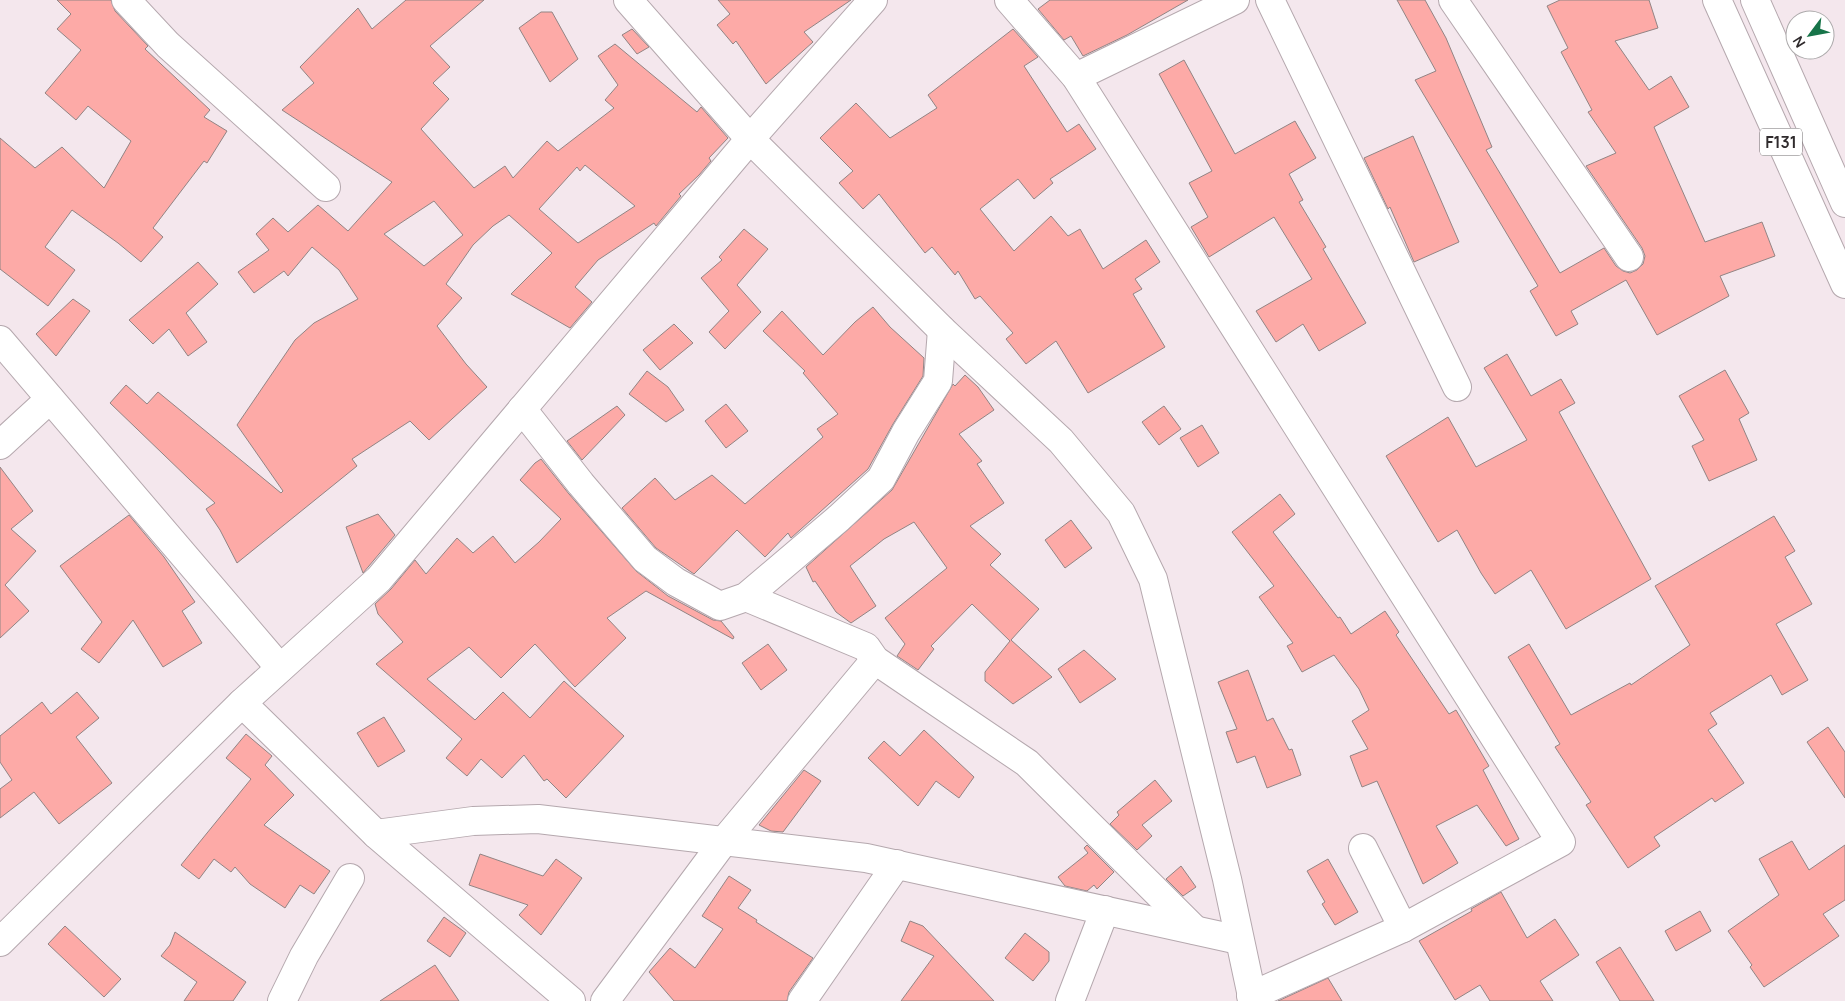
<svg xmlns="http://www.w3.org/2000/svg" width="1845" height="1001" font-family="Manrope,sans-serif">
	<rect width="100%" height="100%" fill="#f4e7ed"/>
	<g fill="#fdaaa7" stroke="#928484" fill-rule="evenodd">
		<polygon points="57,0 111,0 115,11 148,46 145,49 210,110 204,117 227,131 207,163 204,161 153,228 163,237 141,262 118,243 72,210 45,247 75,270 48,306 0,269 0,138 35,168 62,147 104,188 131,141 88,106 76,120 45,93 81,50 57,29 71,14"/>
		<path d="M406,0H484L430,46L450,67L433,83L449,99L421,129L474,188L505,166L513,178L547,141L558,151L614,108L605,100L618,85L598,56L615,44L697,112L701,107L728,138L709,158L711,161L699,175L679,194L681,196L656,226L654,223L598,260L575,287L592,302L570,328L511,294L552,253L509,215L493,226L473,245L446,284L462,298L437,326L466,364L487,387L429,440L410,421L352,459L357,466L237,563L220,530L206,509L215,503L190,480L110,403L126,385L147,404L158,392L281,493L283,491L237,425L295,340L314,323L358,299L339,270L312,247L288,276L284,271L254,293L238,272L269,250L256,234L273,218L288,232L318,205L348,231L392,182L282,110L314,83L300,67L358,8L372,29ZM585,165L635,206L578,243L539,209L577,167L580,171ZM434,201L463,235L424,266L384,234Z"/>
		<polygon points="718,0 851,0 804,32 813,42 766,84 736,41 733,44 717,25 730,14"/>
		<polygon points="1050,0 1188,0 1127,35 1083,56 1071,36 1064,40 1038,9"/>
		<polygon points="1397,0 1425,0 1446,38 1492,147 1486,150 1560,273 1604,248 1616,266 1623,271 1630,273 1637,270 1643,264 1645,256 1642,248 1586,166 1616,153 1588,112 1592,110 1561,52 1568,48 1547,6 1560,0 1649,0 1658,28 1615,41 1649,90 1671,76 1689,107 1654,127 1705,242 1762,222 1775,256 1720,276 1729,296 1657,335 1626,280 1571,311 1578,324 1556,336 1530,291 1538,286 1415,80 1436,71"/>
		<polygon points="541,12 552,12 578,59 550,82 519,28"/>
		<polygon points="632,29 649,47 637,54 622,35"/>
		<polygon points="1013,29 1038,57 1024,66 1067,132 1079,124 1096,149 1050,179 1053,183 1034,199 1018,179 980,209 1014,251 1051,216 1068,236 1080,229 1103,269 1146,240 1160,262 1135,279 1142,289 1133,294 1165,347 1088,393 1056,341 1026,364 1006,339 1013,333 980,296 975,299 958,271 955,275 932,247 925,253 879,194 863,209 839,183 853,171 820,138 856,103 890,138 937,108 928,95"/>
		<polygon points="1184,60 1235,154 1295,121 1316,158 1289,174 1303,200 1299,202 1326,247 1323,249 1366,323 1319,351 1303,324 1276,342 1256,311 1312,279 1274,217 1209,257 1191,227 1208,217 1189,183 1212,171 1159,74"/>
		<polygon points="1413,136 1459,242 1414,262 1390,207 1388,209 1364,158"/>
		<polygon points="744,229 768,249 737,285 761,312 725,349 709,332 729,311 701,278 722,260 719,257"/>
		<polygon points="198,262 218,284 186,313 207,342 188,356 169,329 153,344 129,320"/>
		<polygon points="73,299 90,311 56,356 36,334"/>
		<polygon points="873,307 890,327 924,358 923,376 893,424 868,469 791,538 788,533 765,557 737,530 694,574 656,548 622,508 655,478 675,500 712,475 745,504 823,437 817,429 838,414 803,373 805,371 763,331 782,311 823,355 855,322"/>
		<polygon points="674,324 693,343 660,370 643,350"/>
		<polygon points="1507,354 1531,396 1561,379 1575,403 1559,412 1651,579 1566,629 1531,570 1495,594 1481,573 1457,530 1438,542 1386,456 1448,417 1476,467 1527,440 1484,368"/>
		<polygon points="1725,370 1749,413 1739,419 1757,460 1709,481 1692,446 1704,440 1679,396"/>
		<polygon points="647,371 668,387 684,410 666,422 629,394"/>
		<polygon points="965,375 978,387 994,410 959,434 982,461 977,464 1004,503 970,526 1001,554 990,565 1039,609 1011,640 1052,677 1013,704 985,681 985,672 1010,641 972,604 931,646 934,649 918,670 897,656 905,644 885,618 947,568 914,522 884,539 850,566 876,606 851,623 836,612 815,581 813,582 806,567 892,490 953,384 955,386"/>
		<polygon points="726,404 748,431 726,448 705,421"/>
		<polygon points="617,406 625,415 582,460 567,441"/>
		<polygon points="1164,406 1181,429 1159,445 1142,422"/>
		<polygon points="1202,425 1219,453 1198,467 1180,438"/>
		<polygon points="541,459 569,494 636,571 668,596 713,620 721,621 734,637 733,639 646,591 607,618 626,638 575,687 535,644 501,678 469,647 427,679 475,720 503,692 530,718 564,681 624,736 566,798 547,779 544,781 524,755 502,778 481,759 467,776 446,758 462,739 376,664 403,642 378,614 375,604 391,589 415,560 426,574 457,538 473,553 493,536 515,563 539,542 561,519 520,480 535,463"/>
		<polygon points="0,467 33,511 11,529 36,551 5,585 29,611 0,638"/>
		<polygon points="1280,494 1295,514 1273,532 1338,618 1340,617 1351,634 1385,611 1399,632 1396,635 1449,714 1456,710 1489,766 1483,770 1519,839 1506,846 1477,805 1436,826 1458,863 1423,884 1377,781 1362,787 1350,756 1368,749 1352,721 1369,710 1359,689 1334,655 1302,672 1287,646 1293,643 1259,597 1274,586 1232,532"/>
		<polygon points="378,514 395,535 363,573 346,527"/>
		<polygon points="129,515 164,557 195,602 182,611 202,643 163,667 133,620 99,663 81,649 102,622 60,566"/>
		<polygon points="1774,516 1795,551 1785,557 1812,604 1776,624 1808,680 1782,695 1771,675 1710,713 1717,724 1708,730 1744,783 1715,802 1712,798 1654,837 1660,846 1628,868 1586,805 1591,802 1555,747 1560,744 1508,657 1529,644 1571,715 1630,683 1631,685 1690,645 1655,586"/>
		<polygon points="1071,520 1092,548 1065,568 1045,540"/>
		<polygon points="768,644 787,670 761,690 742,663"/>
		<polygon points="1084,650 1116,679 1080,703 1058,669"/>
		<polygon points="1248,670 1267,721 1273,718 1289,750 1292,749 1301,775 1267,788 1255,756 1237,763 1226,732 1237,729 1218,682"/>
		<polygon points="77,692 99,718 76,737 112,783 59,824 34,792 0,818 0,789 12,780 0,762 0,736 42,702 51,714"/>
		<polygon points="384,717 405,751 378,767 357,733"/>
		<polygon points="1828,727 1845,752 1845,798 1807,742"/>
		<polygon points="924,730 974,777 959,798 936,781 918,806 868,758 884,741 900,756"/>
		<polygon points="246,734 272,756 265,765 294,795 264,825 330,871 314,894 300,885 285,908 250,884 235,867 231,872 214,859 199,879 181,865 251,779 226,758"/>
		<polygon points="804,770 821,781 783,832 771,831 759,825"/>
		<polygon points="1155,780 1172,801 1142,825 1152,836 1137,850 1110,824 1119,815 1117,812"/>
		<polygon points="1792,841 1809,870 1845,845 1845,900 1823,914 1839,936 1764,987 1750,967 1752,965 1728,931 1779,895 1759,859"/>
		<polygon points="1087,845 1114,872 1097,889 1094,885 1087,891 1065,886 1058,877 1088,853 1084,848"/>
		<polygon points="480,854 543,876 556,859 582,878 541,935 519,915 528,905 469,885"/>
		<polygon points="1328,859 1358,912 1335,925 1322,904 1325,902 1307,871"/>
		<polygon points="1181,866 1196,887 1183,896 1166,879"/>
		<polygon points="729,876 751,890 738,908 757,920 756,922 813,958 789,992 787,1001 674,1001 649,972 670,948 695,968 723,929 702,916"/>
		<polygon points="1501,892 1527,938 1555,919 1579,955 1540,981 1553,1001 1490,1001 1480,985 1455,1000 1419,941 1472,911 1471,909"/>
		<polygon points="1700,911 1711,931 1676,951 1665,931"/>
		<polygon points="444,917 466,933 450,957 427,941"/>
		<polygon points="910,921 923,926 994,1001 901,1001 934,956 901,941"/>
		<polygon points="65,926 121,979 104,997 48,944"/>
		<polygon points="175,932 246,982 233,1001 184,1001 197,982 161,956 170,945"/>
		<polygon points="1025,933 1049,952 1049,961 1033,981 1005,958"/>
		<polygon points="1620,947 1654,1001 1620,1001 1596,962"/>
		<polygon points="435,965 459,1001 380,1001"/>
		<polygon points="1328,978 1342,1001 1278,1001"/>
	</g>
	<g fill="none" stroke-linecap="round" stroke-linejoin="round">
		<g stroke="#b5a8ae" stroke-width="30">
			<g id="minor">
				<polyline points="126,0 168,45 326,187"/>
				<polyline points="628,0 750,139 942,330 1061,441 1121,513 1153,579 1227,879 1253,1001"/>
				<polyline points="1009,0 1076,77 1561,842 1403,928 1251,996"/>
				<polyline points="1270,0 1457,387"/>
				<polyline points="1453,0 1629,257"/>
				<polyline points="1076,77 1235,0"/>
				<polyline points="0,340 280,668"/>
				<polyline points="522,409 581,484 645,559 676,582 720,606 746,597 839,518 881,479 906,432 938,381 942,330"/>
				<polyline points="0,445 50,399"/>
				<polyline points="746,597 866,647 875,660 1027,763 1195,930"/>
				<polyline points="242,703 376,834 571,1001"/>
				<polyline points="376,834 473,821 538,819 866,858 1239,940"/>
				<polyline points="1363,848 1403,928"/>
				<polyline points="0,942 242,703 379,579 750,139 873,0"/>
				<polyline points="282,1001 304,956 350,878"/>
				<polyline points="605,1001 724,841 875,660"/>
				<polyline points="802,1001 897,864"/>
				<polyline points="1070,1001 1105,910"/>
			</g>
		</g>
		<g stroke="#b5a8ae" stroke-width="30">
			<g id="major">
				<polyline points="1717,0 1845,284"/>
				<polyline points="1755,0 1845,203"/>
			</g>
		</g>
		<use href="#minor" stroke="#fff" stroke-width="28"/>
		<use href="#major" stroke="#fff" stroke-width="28"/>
	</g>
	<g text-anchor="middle" stroke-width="4" stroke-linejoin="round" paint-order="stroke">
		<rect fill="#fff" stroke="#6e6b6c" stroke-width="1" x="1760" y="128.5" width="42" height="27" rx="4"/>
		<g font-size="16" font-weight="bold" fill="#302b2d">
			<text x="1781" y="148">F131</text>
		</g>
	</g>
	<g transform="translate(1810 35) rotate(238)"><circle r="24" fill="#ffffff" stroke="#acaaab"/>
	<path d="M0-4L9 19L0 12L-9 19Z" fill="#177449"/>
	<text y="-8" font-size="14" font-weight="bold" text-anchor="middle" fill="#302b2d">N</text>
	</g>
</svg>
